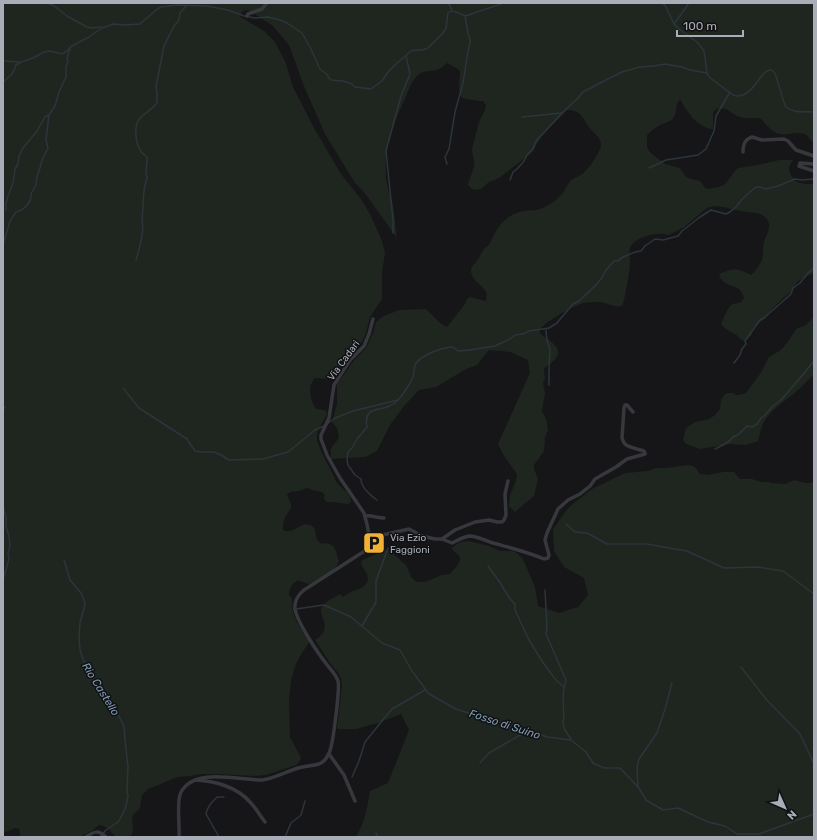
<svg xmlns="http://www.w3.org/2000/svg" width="817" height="840" font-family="Rubik,sans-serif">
	<rect width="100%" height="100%" fill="#161618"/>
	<g fill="#1e261f">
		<path d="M3,3H814V143C811,141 808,136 805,134C796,131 785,137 776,133C770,130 765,123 760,118C754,118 746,119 740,117C730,114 728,106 716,109L713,113V129C704,129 694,121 689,113C685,109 683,104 680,99L677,104L675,115L672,120L660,125L651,131L647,135V146L649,151L652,154L665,164L680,168L686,177L691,179L700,181L706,189C731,187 724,182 738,168L758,165L779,160H793C789,166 788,169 791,175C796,185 804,184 814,184V271L812,274L805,277L797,282L795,285L791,292L782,299L770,311L766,318L756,325L753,328L751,336L744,341C740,339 739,337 735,334C730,331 724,329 721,324C722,321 728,308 730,306C735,301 740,306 744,298C740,281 723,290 719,274C734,268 736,268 751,275C756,271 759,266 762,260C764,253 762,246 765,239C767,234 771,227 768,221C763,211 750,213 741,211C729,210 719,203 707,208L684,227L669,235C666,235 663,233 660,234C651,234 634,238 630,248C629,253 630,258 630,263C630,270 628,278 627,285C625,292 625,299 622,306C614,308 608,303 600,302C595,302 589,302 584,303C573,306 548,320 540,329V333C547,339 564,347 556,358C554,362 547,365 544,369L545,379L543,383L545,393L542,411L546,419L548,430L545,437L544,451L534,465V469L538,479L534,496L515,512L509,506L510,495L516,481L517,474L504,456L498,444L530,373L528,360L510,352L489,350L477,365L466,369L436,387L419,390L405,405L390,425L377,451L365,457L331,459V448L339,438L337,428L332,422L337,404V384L355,359L366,348L373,333L376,322L382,317L399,310L426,309L440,323L447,327L465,304L467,299L470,297L486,301C486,298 487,295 486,292C482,284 467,278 472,267C474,263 473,266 476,262C479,259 480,255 482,252C484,248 488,246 490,243C494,236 497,227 503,222C508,216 517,212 524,211C532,210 538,211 545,207C551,204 558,199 562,194C565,190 567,185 570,181C573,178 577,177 581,175C588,170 600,153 601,145C601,137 593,133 589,127C582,117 581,110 567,110L541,137L533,151L529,155L499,178L489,182L481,189L476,190L472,189L468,185C469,179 473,172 474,166C475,160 472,155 472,149L479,122L485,110L486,105L483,101H478L462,98C457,90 460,80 460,71L456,68L447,63C444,66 441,68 437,70C429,72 423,70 417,76C409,84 408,94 403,103C393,125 384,150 386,174C386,184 389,192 392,201C395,213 395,226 397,238L364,192L355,183L325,134L304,86L289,45L273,26L264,20L248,10L243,11L239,16L264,31L275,42L285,61L293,87L314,128L341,174L361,199L370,214L382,241L385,253L382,273V299L370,317L366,333L361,344L350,355L333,377L327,379L315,378C314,379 312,383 311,384C309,390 311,405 317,409C321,410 324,409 327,412C326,421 316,428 317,438C318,447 326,461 331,470C333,474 334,478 336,481C341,489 350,492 351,501L350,503L348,504L331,502H327L324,499L325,495L322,492L316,491L307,488L299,491L290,492L287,495L291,504V508L285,517L283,525V530C290,534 298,527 305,524C321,526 312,535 319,542C323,546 330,540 335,549C337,552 337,557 339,561L335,569L309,584C306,584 301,580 297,581C293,582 289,589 289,594C290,598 291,595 292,599C293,602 291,607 293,611C295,623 304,632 310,641L300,656L296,664L291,680L289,701L290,737L301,758L299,762L296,765L266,775L254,776L218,774H202L190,776L177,777L156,786L148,789L142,795L140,808L134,814L132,818L133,830L132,834L129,837H116C111,832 107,826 99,825L93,830L80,837H20V832L19,829L15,828L6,832L3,830Z"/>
		<path d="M814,317V375C807,380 804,385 798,390C787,400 774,407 765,420C761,426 760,434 758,441L746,445L730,444L700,449L689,445L685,443L683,439L686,428L695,422L709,419L715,415L720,409L721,400L725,394L729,393H733L736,395H739L746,393L752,385L762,371L769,357L781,350L790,339L796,329L806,325Z"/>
		<path d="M688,465C694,465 697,469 700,474L708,475L723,472H734L740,479H752L761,482H769L771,483L785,484L794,480L805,483H811L814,481V837H356C365,821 367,809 370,791L388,783L409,730L401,714L378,723L356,729H337L342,685L341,679L339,674L330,663L315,640C335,628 317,616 322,607C325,601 334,598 340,594L343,597C346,595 348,593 351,592C353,591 355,590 357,590C373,583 369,575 361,565L362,560L386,550L390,551L406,565L408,569L411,577L414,580L417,582H425L442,575L450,574C453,569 463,562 459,556C458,554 454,552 452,549L453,547L460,542L469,541L489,546L500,551H512L517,553L523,559L535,587L538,606L559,613L578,607L588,595L584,578L564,567L554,551L553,529L569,507L592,489L625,473L648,471L656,468H667Z"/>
	</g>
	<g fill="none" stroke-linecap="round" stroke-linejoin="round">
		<g stroke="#2c353c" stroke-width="1.5">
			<polyline points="48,3 49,4 53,5 67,16 87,27 92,28 102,27"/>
			<path d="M447,3C449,4 451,6 451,9L452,10"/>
			<path d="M661,3L665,5L674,24L679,29L697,42L704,51L707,73L709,77L733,95C753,103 762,63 773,71C776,73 777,79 778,83C781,91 782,99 786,107C794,114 804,111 814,112"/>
			<polyline points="674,24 689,3"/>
			<polyline points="3,61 19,62"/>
			<path d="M3,82L11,75L14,70L16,65L21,62L33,58L44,52L50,51L62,54L67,51L70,47L89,37L102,28L113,24L125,25L140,24L156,10L161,7L177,5L207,6L228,10L244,16L255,18L268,17L280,20L287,23L302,33L311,49L320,69L325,73L328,75V77L331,80L343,81L352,84L355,87L371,89L382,81L388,72L395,65L411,51L415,50H421L426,49L430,46L443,33L446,28L448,13L451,11C460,11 463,19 471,14L504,3"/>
			<polyline points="522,117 562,113"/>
			<polyline points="447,164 445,157 449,149 455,112 463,83 468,51 470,43 470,40 468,33 465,16"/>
			<polyline points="649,168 666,160 698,155 706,149 714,131 716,116 730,92"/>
			<polyline points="510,180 513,172 518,168 524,161 527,155 533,149 536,141 562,113 577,99 583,92 602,82 622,72 640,67 654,66 665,64 682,67 690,70 707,73"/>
			<polyline points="6,210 6,204 8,196 13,183 15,169 18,164 19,156 23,148 37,131 45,117 49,115"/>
			<polyline points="393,233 393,220 386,151 401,96 410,74 406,56"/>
			<path d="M3,245L10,221L16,212C24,210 32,202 31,194L36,185L37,176L40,168L42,160L48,148L46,140L49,115L55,106L59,92L66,77V67L68,61L67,58L70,49"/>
			<path d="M136,260C139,250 145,231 142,221L144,190L147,178L146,172L147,161V157C145,155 141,153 140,150C136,143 134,129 138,121C142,114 152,110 157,103V93L156,86L164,46L174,26L179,20L180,13L186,6"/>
			<polyline points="546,330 547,341 550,349 549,368 549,385"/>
			<polyline points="734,363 740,355 742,349 746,344 745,341 760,320 765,317 791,294 793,288 800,283 808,273 814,268"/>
			<polyline points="123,388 139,408 187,439 195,451 201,452 214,452 221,455 229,460 263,459 288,452 315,430 324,426"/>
			<polyline points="3,410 5,407"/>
			<polyline points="327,424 335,418 353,411 398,400"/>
			<path d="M715,449C721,446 729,443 733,437L738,435L747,426L752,427L757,424L761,418L764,416L773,406L781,400L800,378L814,361"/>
			<path d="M377,500C370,495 361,488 361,479L355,475L348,465L347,460L348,452L352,448L357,439L367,427C366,422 366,414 372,411C376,409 380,409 384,408C388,407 392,405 395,403C400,399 411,383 413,377C414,373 414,369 415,365C419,357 434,351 441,349C450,348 450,344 458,351L470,350L495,346L510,339L515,335L523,334L529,331L549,328L557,323L561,318L573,304L579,301L595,286L601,279L606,270L614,261H618L621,258L635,252L641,251L645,246L655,239L663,240L678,236L682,231L700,217L711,210L726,214L730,212L736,207L743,198L756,187H760L766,189L778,186L795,179L802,180L813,179L814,180"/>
			<polyline points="3,506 6,517 6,526 9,536 10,545 8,554 9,559 3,580"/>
			<polyline points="566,524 575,532 587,533 607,544 647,544 663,547 687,551 724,568 758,567 783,571 814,594"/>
			<polyline points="64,560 68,573 70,580 81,593 84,600 85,605 80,622 79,638 80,650 83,659 104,696 120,718 124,727 125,740 128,767 127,791 128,797 125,809 120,819 118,822 106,830 100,837"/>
			<polyline points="488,566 499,581 510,599 515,604 515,610 529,640 542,661 555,679 564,687"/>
			<polyline points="3,584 3,591"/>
			<path d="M545,590L547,628L546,634L566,680C562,692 563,704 564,717C561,726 566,732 571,739"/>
			<polyline points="296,609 324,605 351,617 382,643 400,650 412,671 429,694 456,709 481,717 498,721 511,728 532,731 547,737 571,740 586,752 593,763 604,768 620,768 639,788 646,800 663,810 678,808 708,822 725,826 737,834 759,834 814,814"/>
			<polyline points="362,626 376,602 376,581 388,548"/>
			<polyline points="741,667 766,699 800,734 814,764"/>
			<polyline points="480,763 489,753 527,731"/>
			<polyline points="352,777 359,761 365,742 386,716 392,709 425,690"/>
			<polyline points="638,787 637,768 639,759 657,733 665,709 672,683"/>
			<polyline points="376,833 378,837"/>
			<path d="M219,837L206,814C207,807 212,802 217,797H224"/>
			<polyline points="285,837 291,823 301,815 305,801"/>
		</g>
		<g stroke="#37383d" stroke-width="3.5">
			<polyline points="247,16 248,14 262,9 267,3"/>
			<path d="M743,152C743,144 745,139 752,137L762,140L784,139L788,141L796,150L814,156"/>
			<polyline points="814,164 800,163 799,166 814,171"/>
			<path d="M365,516C371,515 378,518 384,518"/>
			<polyline points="369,538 409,529 422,536 435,539 442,539 455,530 475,522 489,520 497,522 502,522 504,520 506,515 505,494 508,481"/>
			<path d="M442,539L452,543C458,540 463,537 469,536C478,536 485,541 493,543C511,548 528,552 544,559L548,558L549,555L545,540L547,533L558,509L568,500L580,494L590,486L595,479L616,467L627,459L645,454V453L644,451C639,449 629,448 625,444C623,442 623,440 622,438L624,408L625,405H627L633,412"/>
			<polyline points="329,754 344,775 355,801"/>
			<path d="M196,780C215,781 237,787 250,802C256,808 260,816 265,822"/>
			<path d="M86,837C94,831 98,830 106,837"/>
			<path d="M179,837C180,825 176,801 181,792C195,767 238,780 261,780C270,780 288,771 298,768C305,766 312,766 319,764C324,762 327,758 329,753C333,746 340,688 338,681C336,675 332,671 328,666C319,655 297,622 295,609C294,601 298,595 304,590L360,554C364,552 368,549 369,545C371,537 366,520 364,513L340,478L327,455L321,439V435L329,418L334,385L350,360L364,346L369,334L373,319"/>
		</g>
	</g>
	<defs>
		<g id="parking-square" transform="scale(1.15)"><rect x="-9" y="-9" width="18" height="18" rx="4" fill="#f2b134" stroke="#111113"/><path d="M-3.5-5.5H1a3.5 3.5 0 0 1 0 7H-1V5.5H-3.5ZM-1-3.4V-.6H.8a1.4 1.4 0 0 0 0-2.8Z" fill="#111"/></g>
	</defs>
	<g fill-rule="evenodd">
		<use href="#parking-square" x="374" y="543"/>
	</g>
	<g text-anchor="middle" stroke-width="3" stroke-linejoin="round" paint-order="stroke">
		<g font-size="10" fill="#a8adb8" stroke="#111113">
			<text transform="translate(343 360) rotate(-54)" y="4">Via Cadari</text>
		</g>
		<g font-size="10" fill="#a8adb8" stroke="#111113" text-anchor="start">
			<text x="390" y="541">Via Ezio<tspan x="390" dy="12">Faggioni</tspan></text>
		</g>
		<g font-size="11" font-style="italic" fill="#7f9bb3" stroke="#111113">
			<text transform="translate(101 689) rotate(58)" y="4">Rio Castello</text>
			<text transform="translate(505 724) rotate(18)" y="4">Fosso di Suino</text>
		</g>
	</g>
	<rect width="817" height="840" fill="none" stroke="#a8adb8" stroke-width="8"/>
	<g transform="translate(785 808) rotate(135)" stroke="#111113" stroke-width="3" paint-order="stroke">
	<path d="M0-3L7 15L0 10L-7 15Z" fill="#a8adb8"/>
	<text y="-6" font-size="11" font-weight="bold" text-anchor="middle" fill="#a8adb8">N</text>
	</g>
	<path d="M677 30v6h66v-6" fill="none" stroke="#a8adb8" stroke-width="2"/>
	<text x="683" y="30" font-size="12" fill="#a8adb8" stroke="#111113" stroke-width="3" paint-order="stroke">100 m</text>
</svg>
